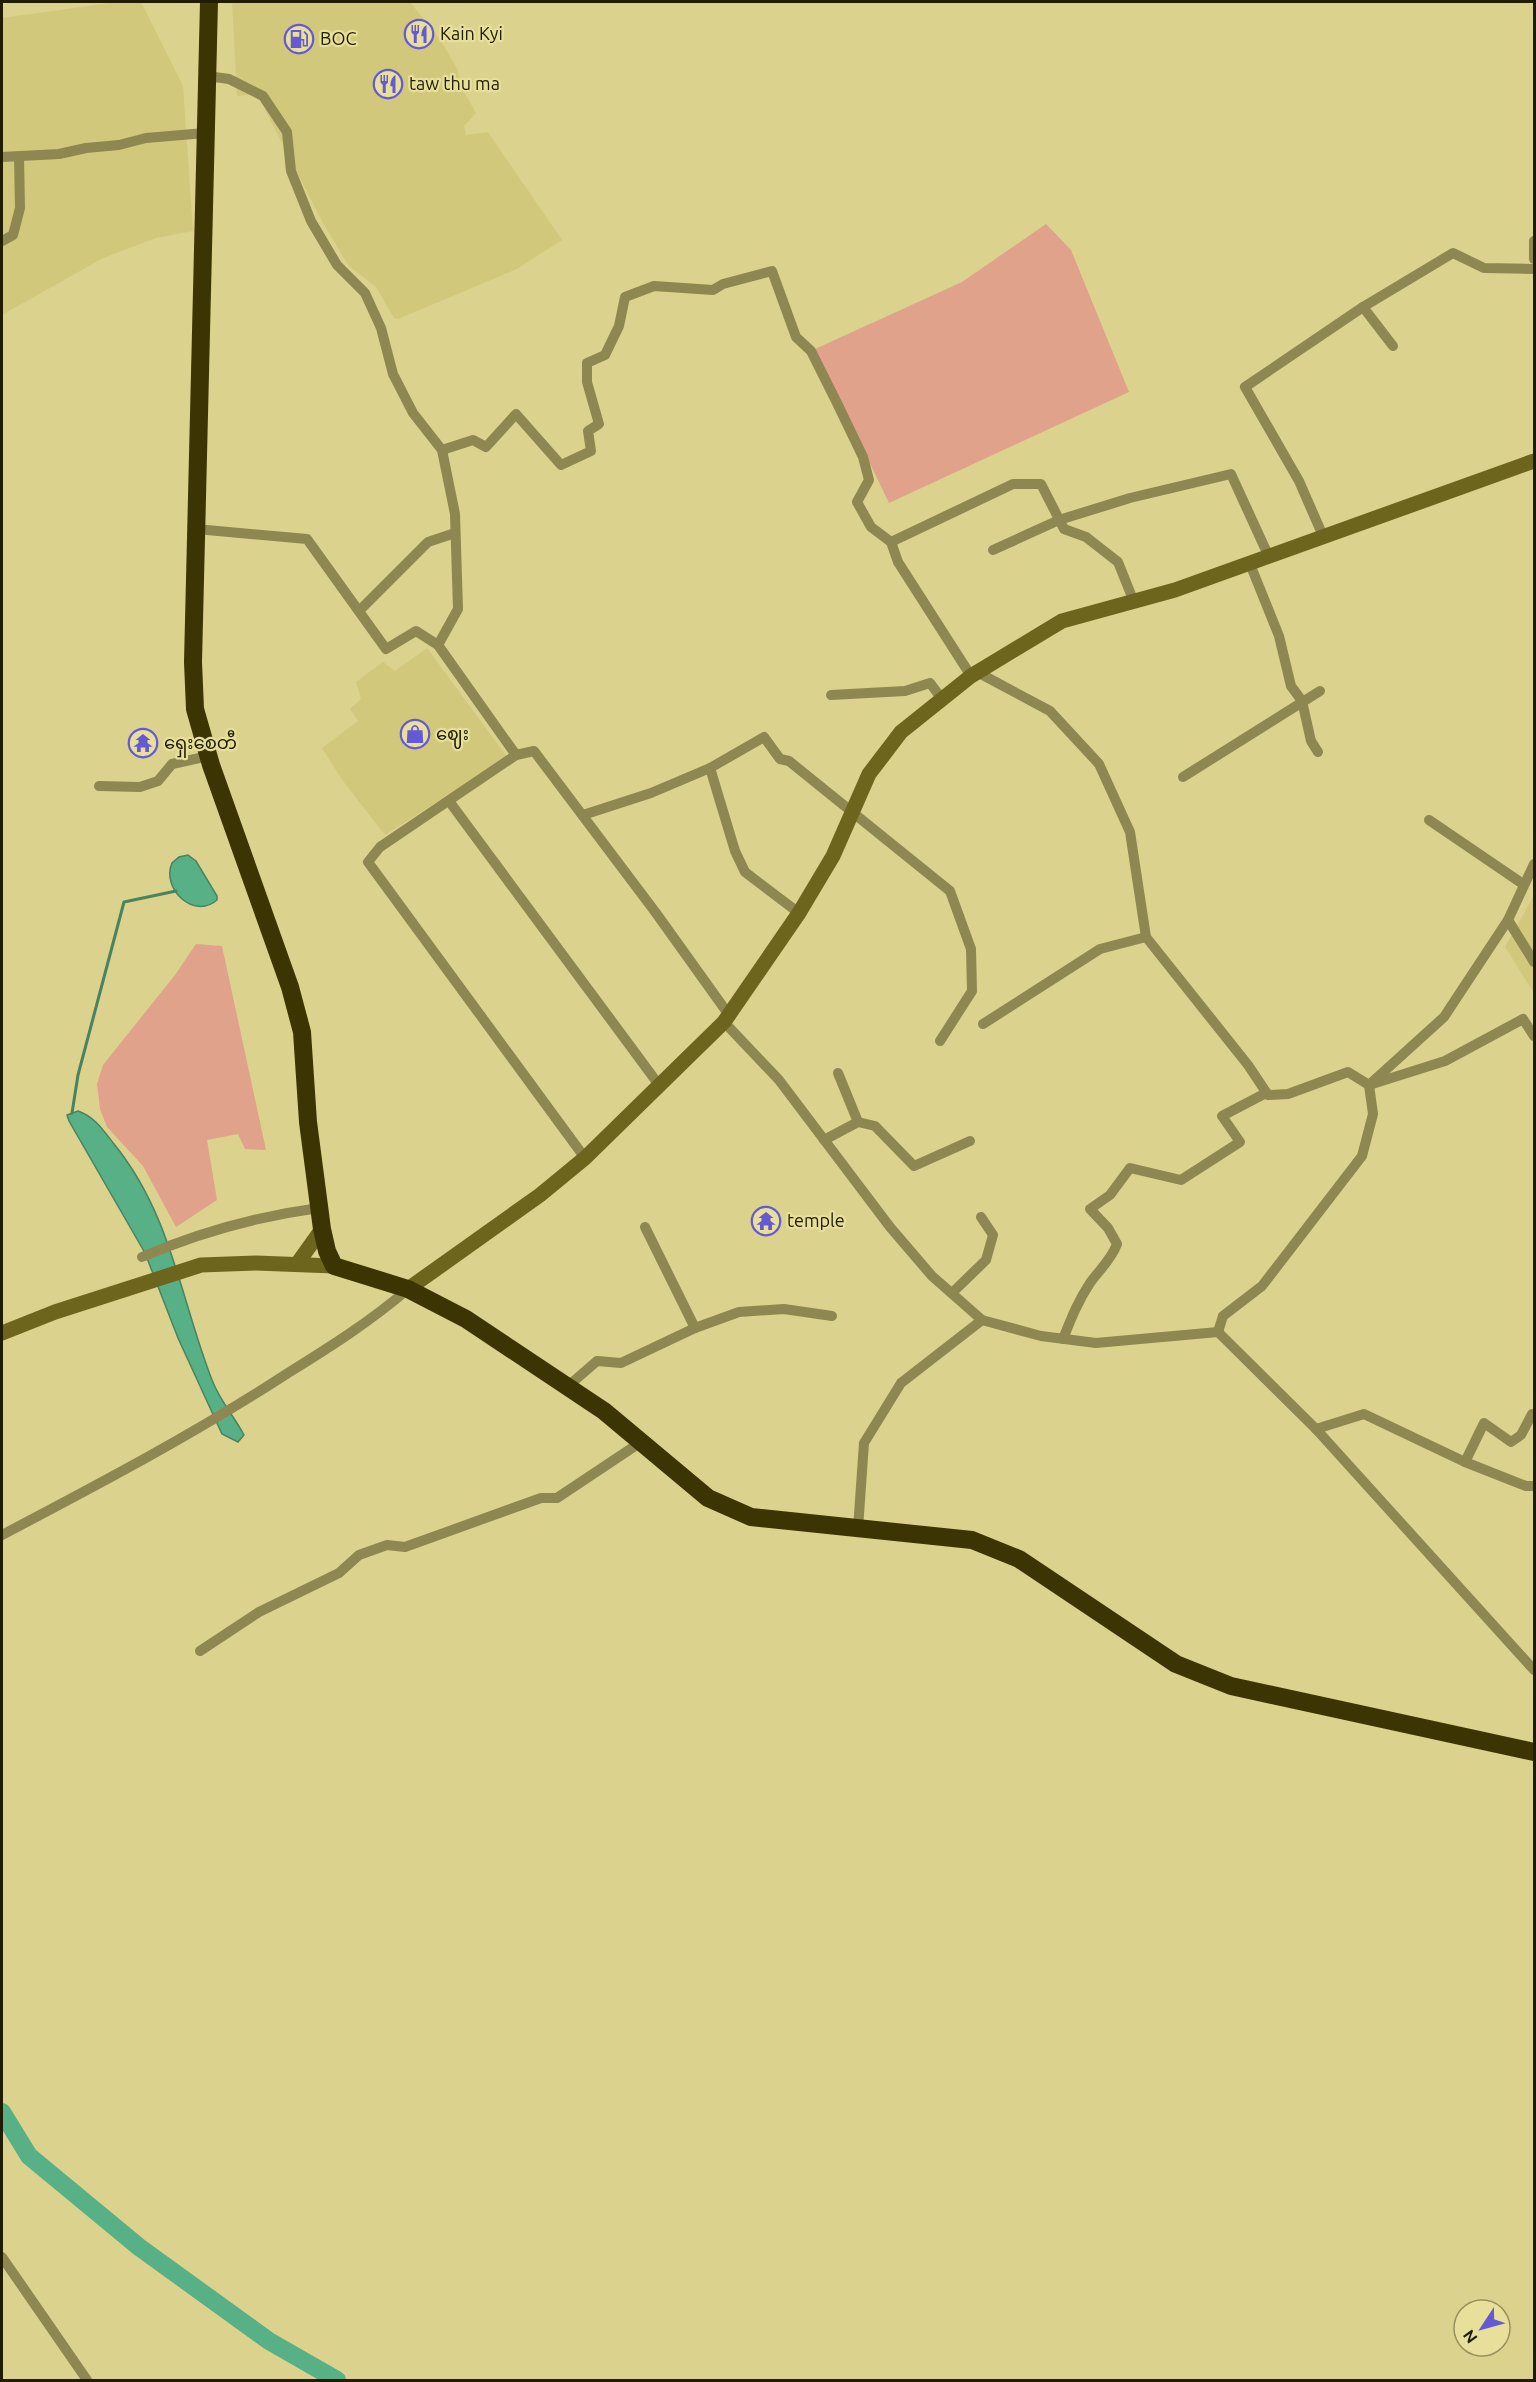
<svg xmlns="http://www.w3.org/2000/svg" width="1536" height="2382" font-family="Ubuntu,'Noto Sans Myanmar',sans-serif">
	<rect width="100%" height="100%" fill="#dbd28d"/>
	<g fill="#d2c87b">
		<polygon points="117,2 141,2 183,86 193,231 156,238 103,258 2,315 2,18"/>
		<polygon points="232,2 410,2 441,41 458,70 459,83 476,113 464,126 466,135 488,132 562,240 517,269 398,319 394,318 376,287 349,266 344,258 324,225 257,94 237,96"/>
		<polygon points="427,648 507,757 385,835 343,781 322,748 358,721 350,709 361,699 356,682 383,662 395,671"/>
		<polygon points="1534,895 1534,993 1505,947"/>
	</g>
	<g fill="#e0a28b">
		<polygon points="1046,224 1071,250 1129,392 889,503 815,349 962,282"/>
		<polygon points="196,944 222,946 266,1150 245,1149 238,1134 207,1140 217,1200 176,1227 143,1166 107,1127 100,1109 97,1084 103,1065 175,975"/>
	</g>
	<g fill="#58b087" stroke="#47845f" stroke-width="1.5">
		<path d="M188,855L196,861L217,896V900C194,920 161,889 172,863L179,857Z"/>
		<path d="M78,1111C95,1117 103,1130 114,1144C171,1214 180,1297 212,1380C220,1401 234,1416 244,1435L238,1442L222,1434L178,1338L145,1253L69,1121L67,1115Z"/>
	</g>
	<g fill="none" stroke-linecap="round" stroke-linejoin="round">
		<polyline stroke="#47845f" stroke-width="3" points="72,1113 78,1075 124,902 176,891"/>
		<polyline stroke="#58b087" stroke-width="18" points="2,2112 29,2156 139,2247 269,2341 337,2380"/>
		<g stroke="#8e8751" stroke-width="10">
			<polyline points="207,76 229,79 263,96 287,132 291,171 311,221 337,265 365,293 381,328 393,374 413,413 442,450 455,514 458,609 438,645"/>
			<polyline points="2,157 59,154 86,148 119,145 146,138 205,133"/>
			<polyline points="2,241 13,235 20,208 19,156"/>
			<polyline points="1534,241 1534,259"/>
			<polyline points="1363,307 1393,346"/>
			<polyline points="442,450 473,440 486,447 516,414 561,465 591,451 588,431 599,424 587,382 587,363 605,355 619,326 625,297 654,286 713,290 723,284 772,271 796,337 811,351 837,403 863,457 869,480 857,502 871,527 891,542 898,562 971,676"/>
			<polyline points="196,529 307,539 386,649 416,631 438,645 516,755 534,751 656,913 729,1015"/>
			<polyline points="1323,536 1299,481 1245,387 1363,307 1453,253 1484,268 1534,269"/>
			<polyline points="891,542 1013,484 1041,484 1064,529 1086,537 1118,562 1134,602"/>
			<polyline points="993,550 1059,520 1130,498 1231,474 1269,557"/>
			<polyline points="1250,564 1279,636 1291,686 1302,701 1311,741 1318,752"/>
			<polyline points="359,611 428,542 455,533"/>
			<polyline points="979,673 1050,711 1099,764 1130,832 1146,937 1248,1065 1268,1095 1288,1094 1348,1072 1369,1085 1445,1061 1523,1019 1534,1036"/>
			<polyline points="831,695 905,691 930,683 942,699"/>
			<polyline points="516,755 380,847 368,862 585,1158"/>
			<polyline points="710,768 735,851 745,872 799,913"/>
			<polyline points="1183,777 1320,691"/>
			<polyline points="99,786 140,787 158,781 172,764 209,756"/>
			<polyline points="449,801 659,1085"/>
			<polyline points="583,815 651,793 710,768 764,737 780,759 789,761 950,891 971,949 972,991 940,1041"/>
			<polyline points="1429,820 1523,884"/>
			<polyline points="1508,920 1534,962"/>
			<polyline points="724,1022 779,1080 890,1227 932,1276 982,1320 1041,1336 1096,1343 1218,1332 1316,1429 1534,1670"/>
			<polyline points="983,1024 1100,949 1146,937"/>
			<polyline points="838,1073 858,1122"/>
			<polyline points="824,1140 858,1122 875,1126 914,1166 970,1141"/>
			<polyline points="645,1227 695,1328"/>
			<path d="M142,1257C198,1233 259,1216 319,1208"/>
			<polyline points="952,1293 986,1260 993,1235 981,1217"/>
			<polyline points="1218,1332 1223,1316 1262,1286 1362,1156 1373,1114 1369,1085 1444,1017 1508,920 1534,864"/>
			<path d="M1063,1339C1071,1319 1078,1301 1090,1283C1100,1269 1111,1260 1117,1244L1108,1228L1090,1209L1110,1195L1130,1168L1181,1180L1240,1142L1222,1116L1266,1093"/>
			<polyline points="567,1387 597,1361 621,1363 695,1328 739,1312 784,1309 832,1316"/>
			<polyline points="1316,1429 1364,1414 1465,1462 1526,1486 1534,1486"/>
			<polyline points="1465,1462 1484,1423 1511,1442 1521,1435 1532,1414"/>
			<polyline points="858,1529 864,1443 901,1383 982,1320"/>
			<path d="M2,1535C99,1484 196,1433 288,1373C330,1347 371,1321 408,1289"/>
			<polyline points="200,1651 259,1612 339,1573 359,1555 387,1545 405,1547 541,1498 557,1498 641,1442"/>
			<polyline points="2,2257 87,2380"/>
		</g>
		<g stroke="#6d641d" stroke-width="15">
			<polyline points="297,1264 322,1229"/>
			<polyline points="408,1289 540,1195 585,1158 724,1022 799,913 833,856 869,774 901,732 971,676 1062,621 1175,590 1534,461"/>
			<polyline points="2,1333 55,1312 201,1265 256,1263 334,1266"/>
		</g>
		<polyline stroke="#3c3503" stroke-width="18" points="209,2 193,662 195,709 211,765 290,987 302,1032 308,1122 322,1229 327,1251 334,1266 408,1289 466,1319 604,1411 708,1498 751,1517 972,1540 1019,1559 1176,1664 1231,1686 1534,1752"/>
	</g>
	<defs>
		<g id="restaurant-ring" transform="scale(1.5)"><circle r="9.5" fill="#e8df9a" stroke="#645bd4" stroke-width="1.5"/><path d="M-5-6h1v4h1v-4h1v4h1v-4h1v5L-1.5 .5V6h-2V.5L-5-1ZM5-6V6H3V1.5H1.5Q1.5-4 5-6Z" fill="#645bd4"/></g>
		<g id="fuel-ring" transform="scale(1.5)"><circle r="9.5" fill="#e8df9a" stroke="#645bd4" stroke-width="1.5"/><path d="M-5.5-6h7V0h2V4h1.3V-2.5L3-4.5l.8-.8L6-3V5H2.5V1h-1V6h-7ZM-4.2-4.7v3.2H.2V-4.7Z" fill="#645bd4"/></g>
		<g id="shop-ring" transform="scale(1.5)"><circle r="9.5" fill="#e8df9a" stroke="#645bd4" stroke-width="1.5"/><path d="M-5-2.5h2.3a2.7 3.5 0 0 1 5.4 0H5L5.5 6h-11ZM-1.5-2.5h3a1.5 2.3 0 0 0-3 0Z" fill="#645bd4"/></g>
		<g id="temple-ring" transform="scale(1.5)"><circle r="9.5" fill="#e8df9a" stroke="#645bd4" stroke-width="1.5"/><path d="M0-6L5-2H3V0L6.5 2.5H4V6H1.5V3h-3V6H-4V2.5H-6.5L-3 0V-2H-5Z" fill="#645bd4"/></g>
	</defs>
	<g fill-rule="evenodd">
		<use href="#restaurant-ring" x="419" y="34"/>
		<use href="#fuel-ring" x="299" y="39"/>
		<use href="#restaurant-ring" x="388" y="84"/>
		<use href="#shop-ring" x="415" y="734"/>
		<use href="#temple-ring" x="143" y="743"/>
		<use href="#temple-ring" x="766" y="1221"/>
	</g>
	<g text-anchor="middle" stroke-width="4.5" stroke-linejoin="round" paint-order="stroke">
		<g font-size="18" fill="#201c02" stroke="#e8df9a" text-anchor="start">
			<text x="440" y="40">Kain Kyi</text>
			<text x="320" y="45">BOC</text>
			<text x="409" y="90">taw thu ma</text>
			<text x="436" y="740">ဈေး</text>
			<text x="164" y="749">ရှေးစေတီ</text>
			<text x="787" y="1227">temple</text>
		</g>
	</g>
	<rect width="1536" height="2382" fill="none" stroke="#201c02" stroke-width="6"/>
	<g transform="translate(1482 2328) rotate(234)"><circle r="28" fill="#e8df9a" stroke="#98915d" stroke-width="1.5"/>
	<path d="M0-4.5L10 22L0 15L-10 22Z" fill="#645bd4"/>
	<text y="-9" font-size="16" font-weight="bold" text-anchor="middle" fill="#201c02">N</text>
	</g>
</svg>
